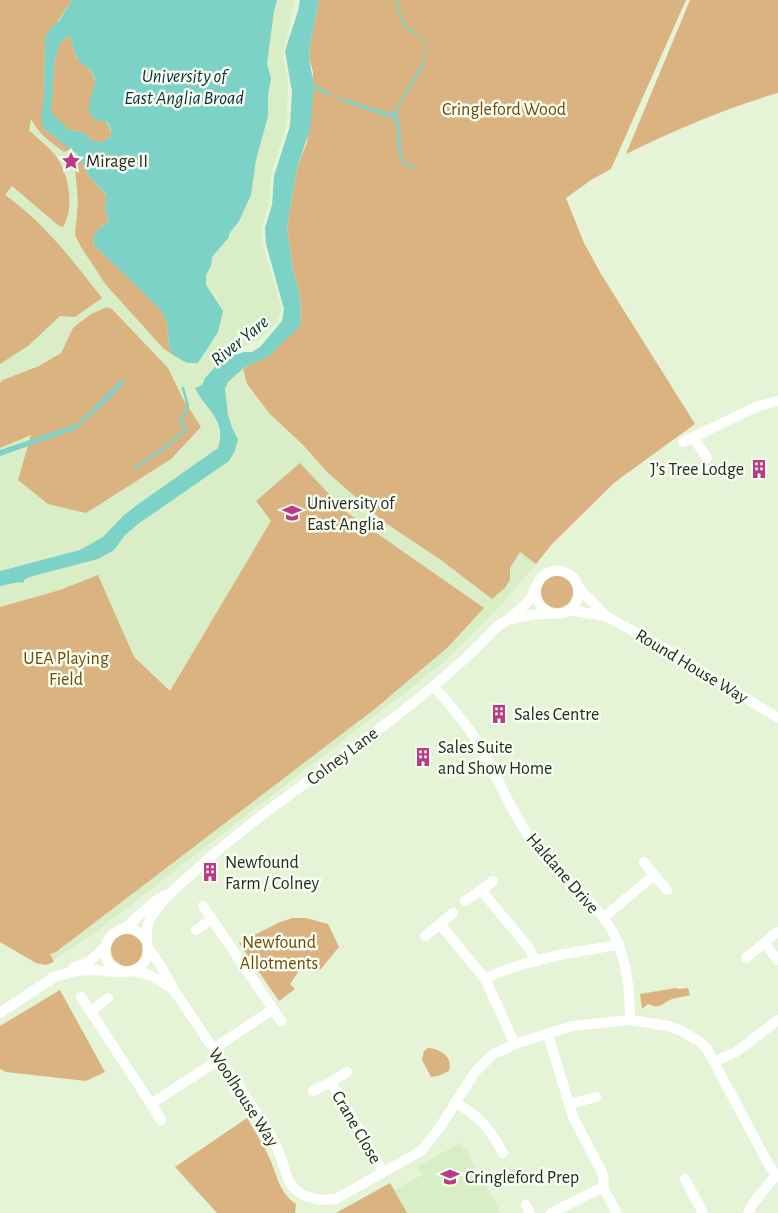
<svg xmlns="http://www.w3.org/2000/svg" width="778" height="1213" font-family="'Alegreya Sans',sans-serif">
	<rect width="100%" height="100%" fill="#e5f4d6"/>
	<g fill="#d9edc7">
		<polygon points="0,0 295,0 283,53 288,85 286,127 272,170 268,205 260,236 282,310 274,325 260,339 236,350 247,384 327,472 584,243 601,274 695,424 615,482 552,544 530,572 500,606 439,666 92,935 46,965 36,963 0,942"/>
		<polygon points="460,1143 467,1152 501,1213 336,1213 390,1183 395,1190 422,1175 417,1167"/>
	</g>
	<g fill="#dbb380">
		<path d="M0,0H72L45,40L44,129L71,149L64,152C50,142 39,134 31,119L29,130C37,138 48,146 55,155C69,173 75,207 63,227L59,226L12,186L5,195C44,222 73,261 102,298L75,317L60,316L28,346L0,364Z"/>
		<polygon points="319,0 686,0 611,169 591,180 566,198 584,243 601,274 695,424 615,482 552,544 536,564 520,552 510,568 510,580 505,588 492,599 441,560 384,522 327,472 302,444 270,414 247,384 243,369 301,325 300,298 292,265 287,227 297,168 307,142 313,72 309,57 310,45"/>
		<path d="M690,0H778V93C726,108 675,130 626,154Z"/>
		<path d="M67,36L70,37L76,57L93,74L95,83L90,107C98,115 112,123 111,136L103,142H95L82,132L69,130L52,115L50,111L55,57L61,42Z"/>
		<polygon points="80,159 88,174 108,198 105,208 109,221 100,228 93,242 95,246 160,309 167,322 169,346 176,357 163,348 106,285 81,247 75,235 78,202 75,165"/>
		<polygon points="107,307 112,309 168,368 182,397 201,427 171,459 86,513 48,504 18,480 31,435 0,448 0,383 3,380 39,366 61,353 73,328 91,314"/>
		<polygon points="300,463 345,511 484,608 448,647 376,708 56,952 50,954 54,962 46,965 36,963 0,942 0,607 60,590 98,575 134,657 170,691 271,521 256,501"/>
		<circle cx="557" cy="592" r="16"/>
		<polygon points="293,918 306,918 328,924 339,947 320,970 306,961 290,984 295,989 279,1001 239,943 280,922"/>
		<circle cx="127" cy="950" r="16"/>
		<path d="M676,988L679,989L688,988L690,995C684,997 676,997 670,1000C660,1005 660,1009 648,1004L642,1009L640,994Z"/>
		<polygon points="60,990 105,1072 86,1081 6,1072 0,1069 0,1026"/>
		<path d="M428,1048C441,1049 453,1057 449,1071L438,1076L431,1077L422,1060L424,1051Z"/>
		<path d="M247,1118C254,1130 262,1142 268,1155C277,1173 278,1192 296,1204L295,1213H217L175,1167Z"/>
		<polygon points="390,1183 407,1213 336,1213"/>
	</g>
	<g fill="#7dd2c7" fill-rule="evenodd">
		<path d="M72,0H277L274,11L267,64L271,78L268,95V116L256,160L251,195L239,221L229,234V237L212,257L211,266L206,275V285L223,311L218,332L198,363H187L173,355L169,346L167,322L160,309L95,246C89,232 101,229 109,221L105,210L107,196L88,174L77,154L44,129L41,119L44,97L45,37L51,28L59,21ZM67,36L70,37C73,44 73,52 78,59C82,65 91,69 94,76C98,88 82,107 93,118C97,121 104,121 108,123L111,130V136L103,142H95L82,132L69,130L51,112L55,57L61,42Z"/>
		<path d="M300,0H319L310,45L309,57L314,87L310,129L297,168L287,227L292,265L300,298L301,325L268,357L245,367L228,382L225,389L228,415L233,430L238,439L235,451L229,461L138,524L125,535L114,550L98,559L33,576L25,579L23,583L19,582L0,586V571L80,550L103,537L123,516L137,505L218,448C228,420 204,408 195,388L202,385L205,378L217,365L224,363L231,356L244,352H252L260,347L282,321L284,309L266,244L265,228L272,205L274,176L290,126L292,92L285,51L298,11Z"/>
		<path d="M395,0H397C400,10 402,22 410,29C417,35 424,37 428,45L423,67L396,111L400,127L402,158L406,163L415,167L414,169C411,167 406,166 403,163C394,154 401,131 394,119L345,102L329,94L392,114L421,66L427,46C423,38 415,35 408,30C400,22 398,10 395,0Z"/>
		<polygon points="122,379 125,381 109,399 74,430 0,456 0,450 77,424"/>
	</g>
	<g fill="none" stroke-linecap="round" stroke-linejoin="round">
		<g stroke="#7dd2c7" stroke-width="2.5">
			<polyline points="314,87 329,94"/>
			<polyline points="135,468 160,451 186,430 180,421 188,406 183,388"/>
		</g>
		<g stroke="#fff" stroke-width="10">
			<polyline points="693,437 707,458"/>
			<polyline points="683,442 758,406 778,401"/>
			<path d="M536,587C535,600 539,608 551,613"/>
			<polyline points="578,587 606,616 662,647 778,718"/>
			<polyline points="569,610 605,616"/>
			<path d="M434,686C447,703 466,722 476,740C498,776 512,816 538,849C560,878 595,900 612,931C627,957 630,991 630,1020"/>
			<polyline points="654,875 667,890"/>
			<polyline points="493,881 481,890 529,948 536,962"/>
			<polyline points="465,901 481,890"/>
			<polyline points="203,906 273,1009"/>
			<polyline points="453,913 440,924 485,979"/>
			<polyline points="603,918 654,875 644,862"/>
			<polyline points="125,928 154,902 165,895"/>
			<polyline points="196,930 212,919"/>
			<polyline points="425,936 440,924"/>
			<polyline points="764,943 777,932"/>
			<polyline points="148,948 159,963 174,990 268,1130 279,1152 289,1182 295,1189 303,1195 319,1200 336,1199 421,1151 440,1127 475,1072 492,1055 515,1044 572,1026 630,1020 669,1026 682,1031 701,1043 707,1049 714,1062 770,1167 778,1177"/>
			<polyline points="746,958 764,943 778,960"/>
			<polyline points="73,968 90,961 105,947"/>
			<path d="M121,971C83,957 121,906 146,940"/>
			<polyline points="132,971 150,975 171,988"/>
			<path d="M51,978C64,974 77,970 91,970C105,970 126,976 138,968C155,957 143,939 148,924C153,908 175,889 187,878C276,795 385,735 473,651C481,644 488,635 496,628C508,619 521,611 530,599C536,591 536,579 547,573C556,568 569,571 575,580C583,592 577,609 564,613C558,615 550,613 544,614C531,615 520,617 508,620"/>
			<polyline points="81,997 151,1104 220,1059"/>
			<polyline points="91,1011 108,998"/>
			<polyline points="0,1013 56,976"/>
			<polyline points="548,1035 573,1117 602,1172 604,1181 603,1187 617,1213"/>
			<path d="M515,1044L485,979C506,967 552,956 576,952C590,949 604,948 619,944"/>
			<polyline points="213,1049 273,1009 281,1021"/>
			<polyline points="714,1062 736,1052 778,1020"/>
			<polyline points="331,1082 347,1072"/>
			<polyline points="313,1091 331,1082 383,1172"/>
			<path d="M455,1102C481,1118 488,1126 503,1153"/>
			<polyline points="151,1104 161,1120"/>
			<polyline points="569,1104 596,1097"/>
			<polyline points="685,1179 703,1213"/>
			<polyline points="526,1205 530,1213"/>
			<polyline points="551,1213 603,1187"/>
			<polyline points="748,1213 754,1202 776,1175"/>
		</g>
	</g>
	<defs>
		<g id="sight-bare" transform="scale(1.5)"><path d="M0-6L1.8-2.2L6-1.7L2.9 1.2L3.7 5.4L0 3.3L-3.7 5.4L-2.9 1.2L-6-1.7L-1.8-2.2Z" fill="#bb3a85" stroke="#f8fef2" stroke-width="2.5" paint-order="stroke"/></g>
		<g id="building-bare" transform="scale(1.5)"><path d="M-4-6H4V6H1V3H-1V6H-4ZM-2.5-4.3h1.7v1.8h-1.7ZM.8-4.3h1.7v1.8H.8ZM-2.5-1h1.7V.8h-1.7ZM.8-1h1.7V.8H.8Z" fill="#bb3a85" stroke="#f8fef2" stroke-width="2.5" paint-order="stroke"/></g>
		<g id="university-bare" transform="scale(1.5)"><path d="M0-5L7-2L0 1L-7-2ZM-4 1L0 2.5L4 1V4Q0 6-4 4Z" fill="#bb3a85" stroke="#f8fef2" stroke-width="2.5" paint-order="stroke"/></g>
		<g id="school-bare" transform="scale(1.5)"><path d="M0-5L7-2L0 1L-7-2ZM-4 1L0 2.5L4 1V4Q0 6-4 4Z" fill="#bb3a85" stroke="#f8fef2" stroke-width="2.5" paint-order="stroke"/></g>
	</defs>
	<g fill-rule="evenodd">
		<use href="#sight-bare" x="71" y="161"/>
		<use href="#building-bare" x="759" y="469"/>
		<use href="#university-bare" x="292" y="513"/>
		<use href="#building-bare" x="499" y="714"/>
		<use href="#building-bare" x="423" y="757"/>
		<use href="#building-bare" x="210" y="872"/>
		<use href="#school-bare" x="450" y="1177"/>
	</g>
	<g text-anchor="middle" stroke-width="5" stroke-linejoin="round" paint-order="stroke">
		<g font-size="18" fill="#704903" stroke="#f8fef2">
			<text x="504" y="115">Cringleford Wood</text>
			<text x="66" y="664">UEA Playing<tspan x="66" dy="21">Field</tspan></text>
			<text x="279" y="948">Newfound<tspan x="279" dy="21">Allotments</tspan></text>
		</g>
		<g font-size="18" fill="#242a1f" stroke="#f8fef2" text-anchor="start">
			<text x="86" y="167">Mirage II</text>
			<text x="744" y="475" text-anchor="end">J’s Tree Lodge</text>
			<text x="307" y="509">University of<tspan x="307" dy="21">East Anglia</tspan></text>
			<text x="514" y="720">Sales Centre</text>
			<text x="438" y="753">Sales Suite<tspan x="438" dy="21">and Show Home</tspan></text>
			<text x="225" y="868">Newfound<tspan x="225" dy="21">Farm / Colney</tspan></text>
			<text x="465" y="1183">Cringleford Prep</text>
		</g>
		<g font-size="18" fill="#242a1f" stroke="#f8fef2">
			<text transform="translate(692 666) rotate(31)" y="6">Round House Way</text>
			<text transform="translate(342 756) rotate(-37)" y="6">Colney Lane</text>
			<text transform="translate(563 873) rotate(49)" y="6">Haldane Drive</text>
			<text transform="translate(244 1097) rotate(57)" y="6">Woolhouse Way</text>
			<text transform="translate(357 1127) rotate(60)" y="6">Crane Close</text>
		</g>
		<g font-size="19" font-style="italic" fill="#07322e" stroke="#f8fef2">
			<text x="184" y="82">University of<tspan x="184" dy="22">East Anglia Broad</tspan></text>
			<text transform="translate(239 340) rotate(-39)" y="7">River Yare</text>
		</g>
	</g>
</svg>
